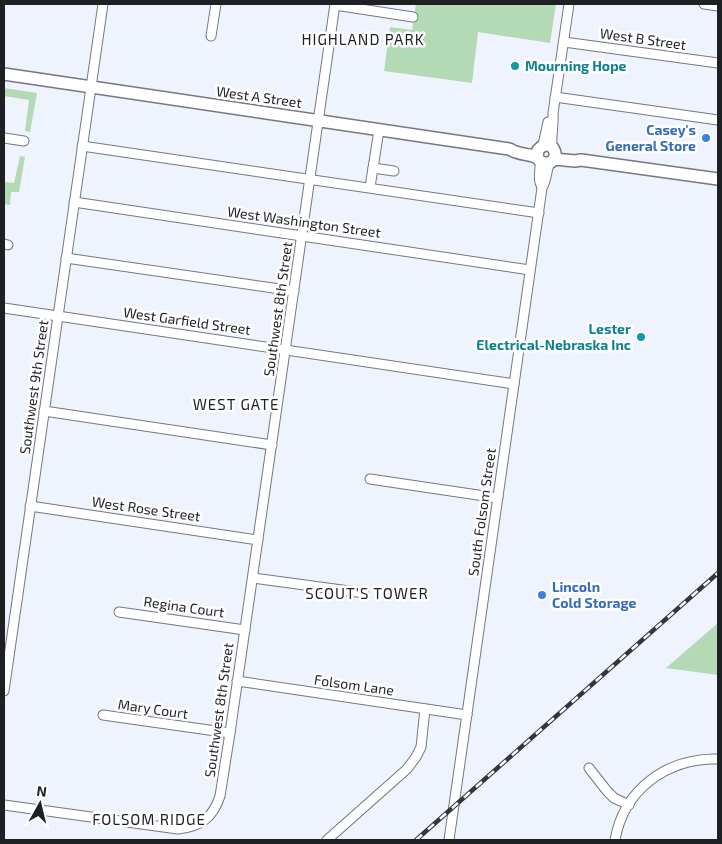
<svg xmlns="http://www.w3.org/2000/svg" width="722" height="844" font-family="'Exo 2',sans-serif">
	<rect width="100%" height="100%" fill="#eff3fe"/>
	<g fill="#b3dab5">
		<polygon points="416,4 556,4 550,43 478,32 472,83 384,71 390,27 412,30"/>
		<polygon points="4,88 37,93 30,132 25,131 29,100 4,96"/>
		<polygon points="20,156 25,157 19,192 11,192 10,205 4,204 4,182 14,183"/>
		<polygon points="718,623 718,675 666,668"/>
	</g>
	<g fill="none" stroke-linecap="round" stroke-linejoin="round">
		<g stroke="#747781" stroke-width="11">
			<g id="minor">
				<polyline points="704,4 718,6"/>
				<polyline points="335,5 413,17"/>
				<polyline points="211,36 216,4"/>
				<polyline points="564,42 718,63"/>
				<polyline points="555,97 718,120"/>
				<polyline points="4,138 24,141"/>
				<polyline points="543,145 548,122"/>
				<polyline points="82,146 539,213"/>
				<path d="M552,147C551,135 554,124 553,113L569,4"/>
				<path d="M540,161C541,169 537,179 541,185"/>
				<polyline points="373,168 394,171"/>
				<polyline points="370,187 379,130"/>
				<polyline points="74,202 530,270"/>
				<polyline points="4,244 8,245"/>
				<polyline points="66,258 294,291"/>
				<polyline points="4,308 514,384"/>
				<polyline points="44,411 272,445"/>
				<polyline points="370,479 498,498"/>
				<polyline points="30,506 258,540"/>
				<polyline points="253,578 364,593"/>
				<polyline points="119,612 245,630"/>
				<polyline points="237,681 467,715"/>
				<polyline points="4,691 103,4"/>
				<polyline points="103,715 230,733"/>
				<polyline points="589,768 607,791 614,798 629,805"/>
				<path d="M4,805L178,829C200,827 213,818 220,796L230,733L335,4"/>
				<polyline points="327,840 407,769 416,757 421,747 425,709"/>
				<path d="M449,840L542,188C547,180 546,171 550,162"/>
				<path d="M615,840C624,789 667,758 718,759"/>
			</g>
		</g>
		<g stroke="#747781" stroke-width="14">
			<g id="major">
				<path d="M4,74L509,149C512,150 514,152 516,152C523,155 530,154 536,157C539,159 540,163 545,163C564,164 553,133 538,150L537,158"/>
				<polyline points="554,159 575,161 581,160 718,179"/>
			</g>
		</g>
		<use href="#minor" stroke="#fff" stroke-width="9"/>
		<use href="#major" stroke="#fff" stroke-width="11"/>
		<g stroke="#35363b" stroke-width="4.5">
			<polyline id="rail" points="416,840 718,573"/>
		</g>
		<use href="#rail" stroke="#fff" stroke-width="2.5" stroke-dasharray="8" stroke-linecap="butt"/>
	</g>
	<g fill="#0f9aa8" stroke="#fff" stroke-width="2">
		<circle cx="515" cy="66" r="5"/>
		<circle cx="641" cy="337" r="5"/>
	</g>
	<g fill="#3f7fe0" stroke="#fff" stroke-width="2">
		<circle cx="706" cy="138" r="5"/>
		<circle cx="542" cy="595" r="5"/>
	</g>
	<g text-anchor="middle" stroke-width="5" stroke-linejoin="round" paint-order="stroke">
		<g font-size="14" fill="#1f2024" stroke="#fff">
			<text transform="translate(643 39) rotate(8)" y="5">West B Street</text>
			<text transform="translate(259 97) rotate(8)" y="5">West A Street</text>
			<text transform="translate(304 222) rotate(8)" y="5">West Washington Street</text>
			<text transform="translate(278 309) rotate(-82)" y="5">Southwest 8th Street</text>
			<text transform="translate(187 321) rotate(8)" y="5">West Garfield Street</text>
			<text transform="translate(34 387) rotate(-82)" y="5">Southwest 9th Street</text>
			<text transform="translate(146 509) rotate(8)" y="5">West Rose Street</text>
			<text transform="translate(482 512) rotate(-82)" y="5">South Folsom Street</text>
			<text transform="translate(184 607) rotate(8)" y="5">Regina Court</text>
			<text transform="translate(354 685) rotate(8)" y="5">Folsom Lane</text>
			<text transform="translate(153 709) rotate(8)" y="5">Mary Court</text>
			<text transform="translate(219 710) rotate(-82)" y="5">Southwest 8th Street</text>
		</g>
		<g font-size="14" font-weight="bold" fill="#0d838f" stroke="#fff" text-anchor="start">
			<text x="525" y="71">Mourning Hope</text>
			<text x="631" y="334" text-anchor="end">Lester<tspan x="631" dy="16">Electrical-Nebraska Inc</tspan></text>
		</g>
		<g font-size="14" font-weight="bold" fill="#366cbe" stroke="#fff" text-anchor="end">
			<text x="696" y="135">Casey's<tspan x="696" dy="16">General Store</tspan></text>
			<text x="552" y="592" text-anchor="start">Lincoln<tspan x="552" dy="16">Cold Storage</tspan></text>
		</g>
		<g font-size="15" letter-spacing="1" fill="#1f2024" stroke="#fff">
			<text x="363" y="45">HIGHLAND PARK</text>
			<text x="236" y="410">WEST GATE</text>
			<text x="367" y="599">SCOUT'S TOWER</text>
			<text x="149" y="825">FOLSOM RIDGE</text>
		</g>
	</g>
	<rect width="722" height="844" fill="none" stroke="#1f2024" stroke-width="10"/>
	<g transform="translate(40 804) rotate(8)" stroke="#ffffff" stroke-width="4" paint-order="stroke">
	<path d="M0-4L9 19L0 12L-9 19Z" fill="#1f2024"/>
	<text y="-8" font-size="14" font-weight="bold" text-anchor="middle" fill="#1f2024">N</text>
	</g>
</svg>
